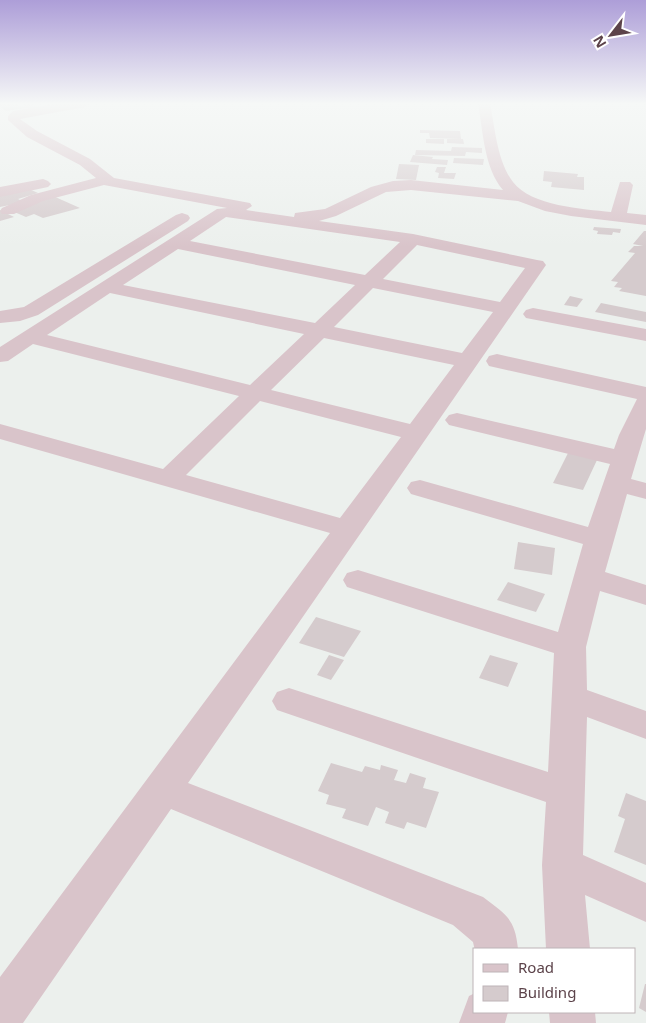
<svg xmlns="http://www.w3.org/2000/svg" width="646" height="1023" font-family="'Noto Sans',sans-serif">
	<rect width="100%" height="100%" fill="#ecf0ed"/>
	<g fill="#d5cbcd">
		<polygon points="16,103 20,106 30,104 35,107 6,111 0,107 0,104"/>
		<polygon points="420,130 460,131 461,139 430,138 429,133 420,133"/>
		<polygon points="426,139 444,139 444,144 426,143"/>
		<polygon points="447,139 463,139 464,144 447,143"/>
		<polygon points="452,147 482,148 482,153 466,152 465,156 415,155 416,150 451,151"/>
		<polygon points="413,155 433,157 432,159 448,160 447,165 410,162"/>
		<polygon points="454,158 484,159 483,165 453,163"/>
		<polygon points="399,164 419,165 416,180 396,179"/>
		<polygon points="437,167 446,167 444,173 456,173 454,179 438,178 439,173 435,172"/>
		<polygon points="544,171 578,174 577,177 584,177 584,190 551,187 552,182 543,181"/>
		<polygon points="29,189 38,193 18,199 24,202 0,207 0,196"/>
		<polygon points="53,196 80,208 43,218 34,214 26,217 12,211"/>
		<polygon points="0,210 14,217 0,221"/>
		<polygon points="594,227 621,229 620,233 613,232 612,235 597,234 598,231 593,230"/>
		<polygon points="644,231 646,231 646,296 619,291 622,288 614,287 618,282 611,281 635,253 628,252 634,246 643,246 633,244"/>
		<polygon points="570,296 583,299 577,307 564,305"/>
		<polygon points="601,303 646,312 646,322 595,312"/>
		<polygon points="568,453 597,460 583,490 553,483"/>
		<polygon points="518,542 555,548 552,575 514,569"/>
		<polygon points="508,582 545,594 536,612 497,600"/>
		<polygon points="316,617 361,631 344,657 299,643"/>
		<polygon points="329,655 344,660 331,680 317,675"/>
		<polygon points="490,655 518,663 508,687 479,678"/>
		<polygon points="331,763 362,772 365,766 380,770 381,765 398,770 394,780 406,783 410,773 426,778 423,788 439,792 426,828 407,822 404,829 385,823 389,812 376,807 368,826 342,818 346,809 326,804 329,795 318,791"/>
		<polygon points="626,793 646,801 646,865 614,852 625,819 618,816"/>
		<polygon points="645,984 646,984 646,1012 639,1008"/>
	</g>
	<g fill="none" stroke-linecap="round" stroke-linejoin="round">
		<g fill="#d9c4ca" fill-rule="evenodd">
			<path d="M60,103H91L85,107L20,119L37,131L90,159L114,178L250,203L252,206L246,210L294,217L295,213L325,209L371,187L393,181L411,180L503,190C484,168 483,131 478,103H490C495,128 497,161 513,182C531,206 583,209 611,212L620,182H630L633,185L627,213L646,215V225L571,216L545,211L518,201L411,190L386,192L336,216L319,221L413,234L537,260L543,261L546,265L188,783L483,897C506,915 515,918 518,949H475V951L473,942L453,925L171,809L23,1023H0V977L330,533L0,439V424L163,469L239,396L33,344L8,361L0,362V347L217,209L227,208L104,185L43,201L14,214H2L0,211L2,208L31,195L96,178L80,165L27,137L8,120V116L13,111ZM226,217L400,242L365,275L190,241ZM417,245L525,268L500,302L383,279ZM178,249L355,285L315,323L123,285ZM373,288L493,312L462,353L334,327ZM110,293L304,334L250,385L47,335ZM324,338L454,365L410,424L271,390ZM260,401L401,437L340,518L186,475Z"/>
			<polygon points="43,179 48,181 51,184 48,187 0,197 0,187"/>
			<polygon points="182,213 188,215 190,218 188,221 38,315 20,321 0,323 0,311 24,307 176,215"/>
			<polygon points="533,308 646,329 646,341 526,318 523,314 526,310"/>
			<polygon points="497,354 646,387 646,429 631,479 646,483 646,499 627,494 605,572 646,585 646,605 600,591 586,647 587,690 646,711 646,739 587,717 583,855 646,883 646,922 585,895 590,949 546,949 542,865 546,802 277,710 272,701 277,692 289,688 548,772 554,653 347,587 343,580 347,573 358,570 558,632 583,544 411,494 407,488 411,482 420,480 588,527 610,464 449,425 445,420 449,415 457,413 614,449 619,435 637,399 489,366 486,361 489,356"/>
			<polygon points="475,993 475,1012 508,1012 505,1023 459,1023 469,996"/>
			<polygon points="549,1012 595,1012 596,1023 550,1023"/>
		</g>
	</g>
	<linearGradient id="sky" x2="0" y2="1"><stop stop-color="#ad9ed8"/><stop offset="0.42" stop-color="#f6f8f7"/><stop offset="1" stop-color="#f6f8f7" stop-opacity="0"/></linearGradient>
	<rect width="646" height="247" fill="url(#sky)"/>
	<rect x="473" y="948" width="162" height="65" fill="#ffffff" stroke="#beb4b7"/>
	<rect x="483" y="964" width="25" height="8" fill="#d9c4ca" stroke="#beb4b7"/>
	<text x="518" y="973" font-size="15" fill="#5c434a">Road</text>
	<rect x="483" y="986" width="25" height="15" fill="#d5cbcd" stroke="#beb4b7"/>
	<text x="518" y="998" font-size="15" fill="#5c434a">Building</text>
	<g transform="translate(611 35) rotate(239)" stroke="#ffffff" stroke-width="4" paint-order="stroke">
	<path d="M0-4L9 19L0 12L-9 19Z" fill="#5c434a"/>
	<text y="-8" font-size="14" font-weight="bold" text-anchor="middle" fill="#5c434a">N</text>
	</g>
</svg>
